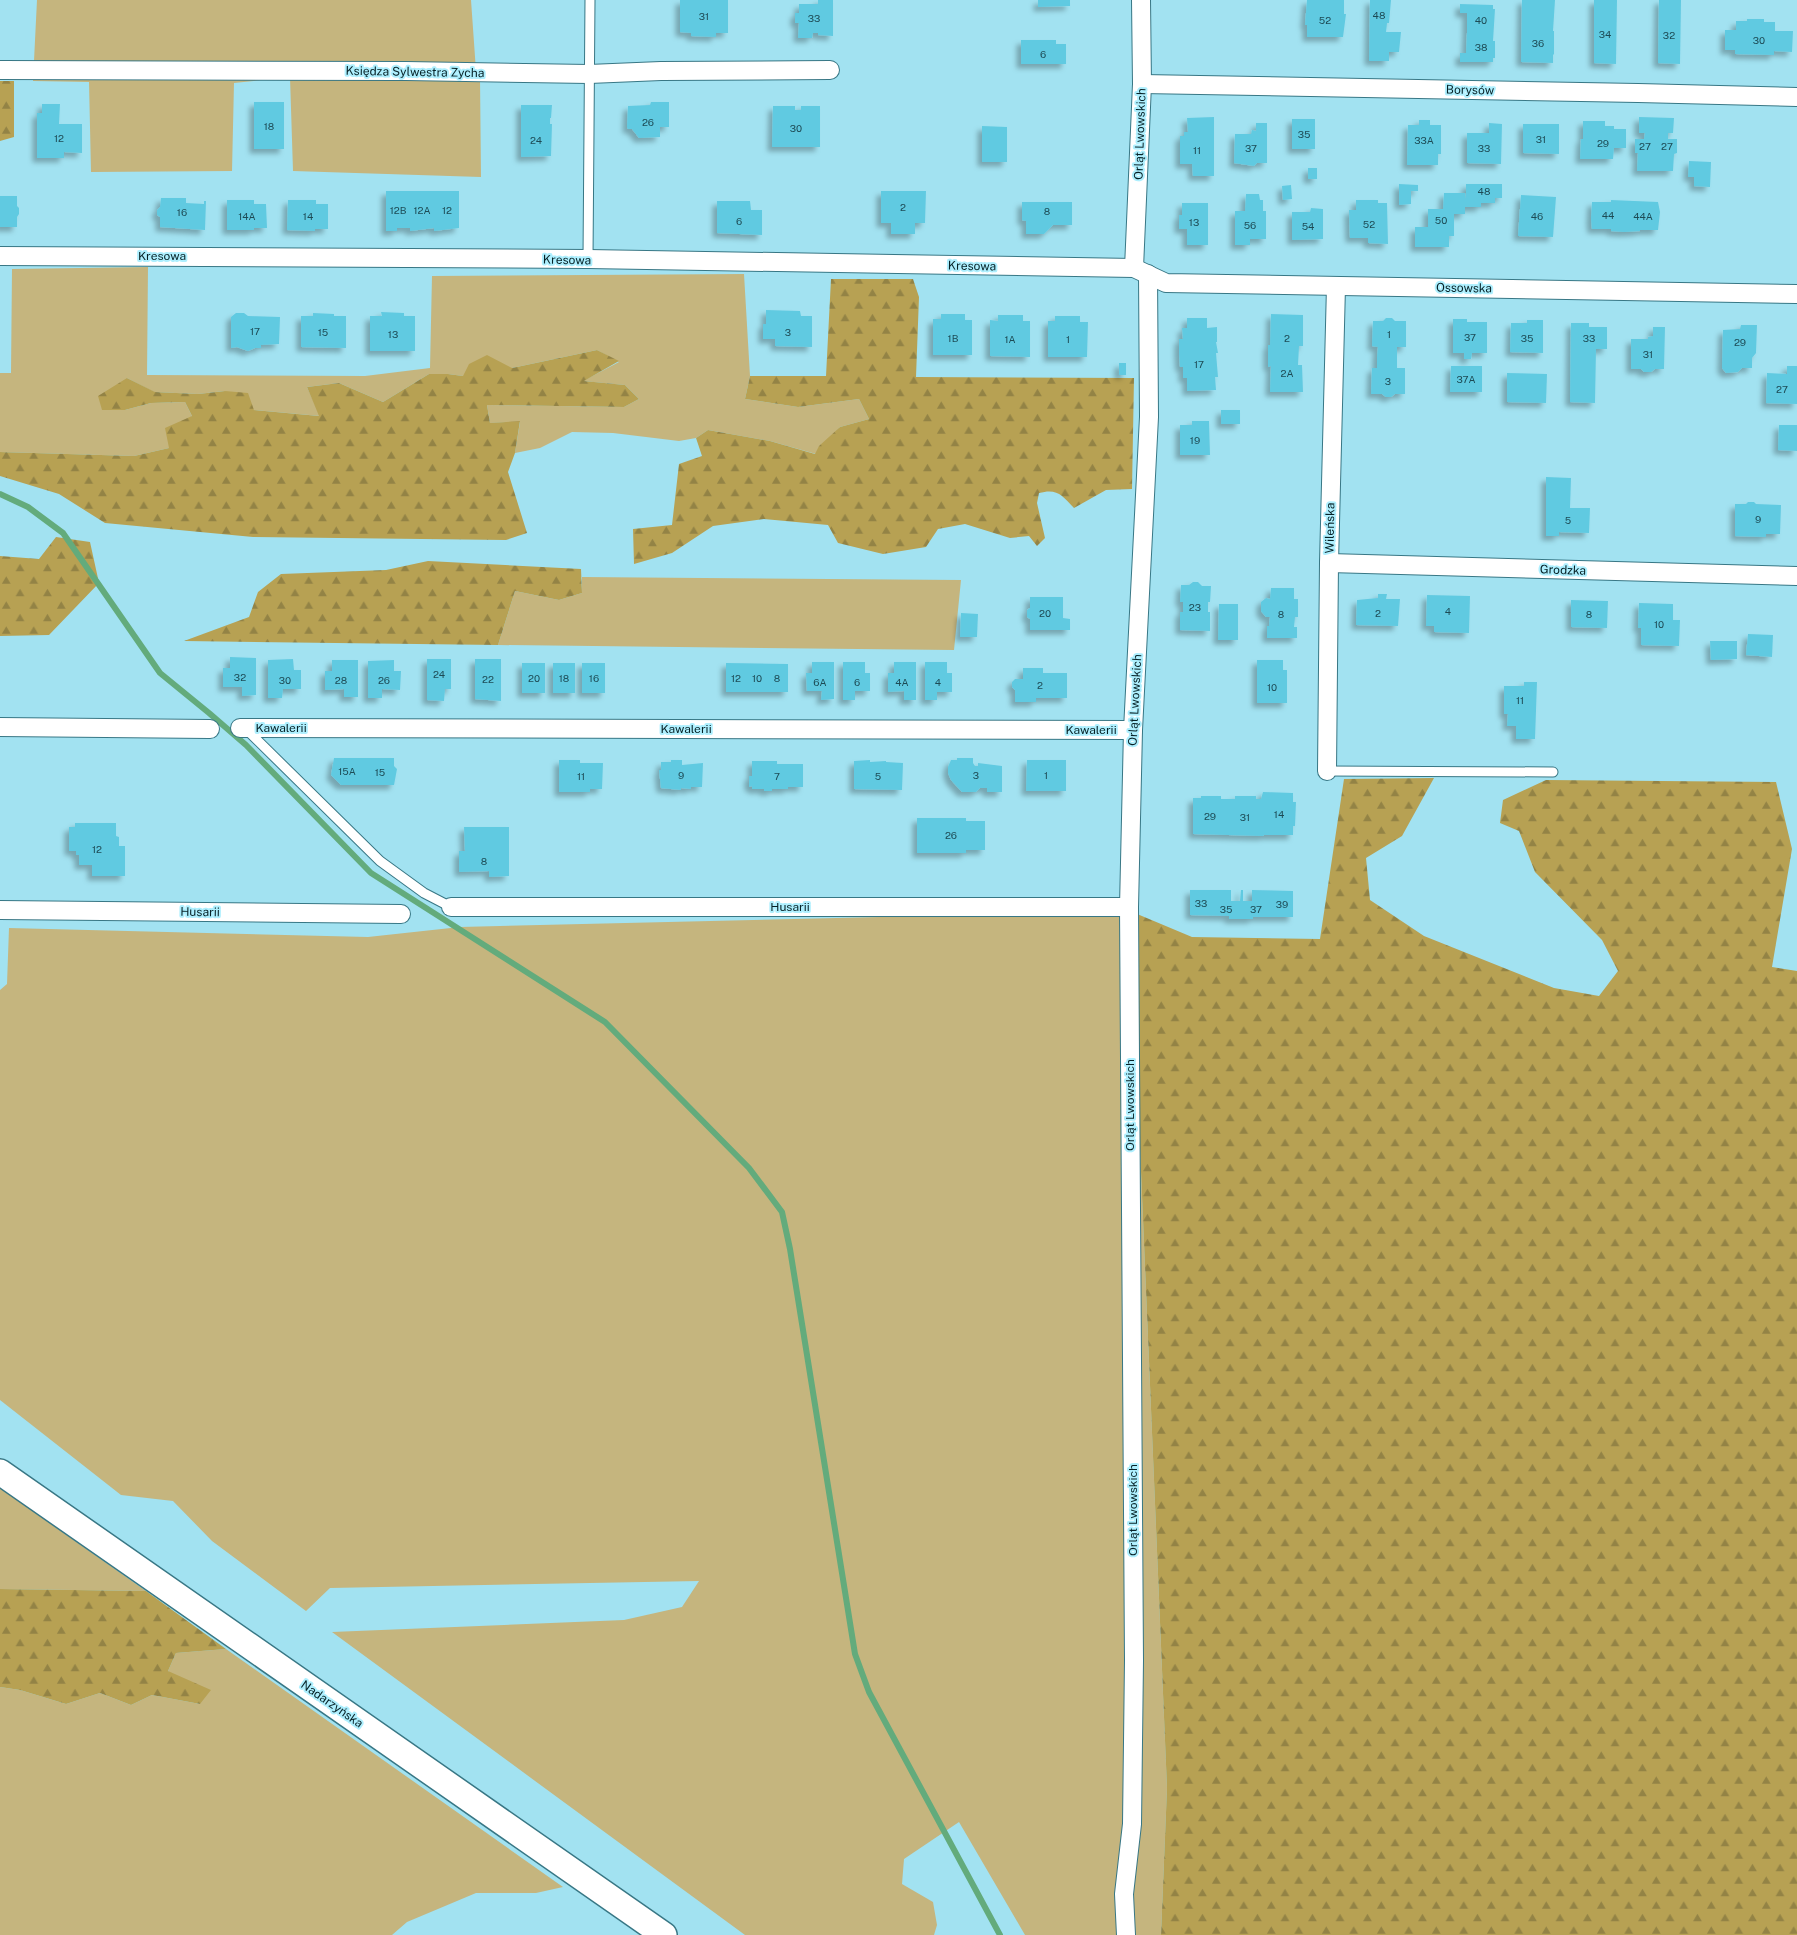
<svg xmlns="http://www.w3.org/2000/svg" width="1797" height="1935" font-family="'Public Sans',sans-serif">
	<defs>
		<pattern id="forest-firs" width="22" height="20" patternUnits="userSpaceOnUse" patternTransform="scale(1.25)"><rect width="22" height="20" fill="#b7a153"/><path d="M5 1l3.5 6h-7zM16 11l3.5 6h-7z" fill="#938345"/></pattern>
		<filter id="shadow"><feDropShadow dx="-4.5" dy="4.5" stdDeviation="2.5" flood-color="#0004"/></filter>
	</defs>
	<rect width="100%" height="100%" fill="#a2e2f1"/>
	<g fill="#c5b57e">
		<polygon points="37,0 471,0 476,71 480,78 481,177 293,171 290,77 234,83 232,171 91,172 89,82 33,81"/>
		<polygon points="148,267 147,375 365,376 430,368 432,276 744,274 750,376 745,399 798,407 859,399 869,419 840,427 816,454 770,441 708,430 696,438 679,441 613,433 572,432 540,448 515,453 520,422 490,423 487,405 624,407 639,399 625,385 583,381 619,362 597,350 512,368 463,376 448,374 429,374 383,402 339,383 307,387 320,416 254,410 225,391 198,394 154,392 127,378 125,410 151,403 185,402 192,416 169,448 134,456 0,452 0,373 11,373 12,269"/>
		<polygon points="582,577 961,580 954,650 498,645 515,591 559,600 582,593"/>
		<polygon points="1130,911 1167,1788 1161,1935 1025,1935 959,1822 904,1859 902,1884 933,1902 937,1925 934,1935 745,1935 332,1632 624,1620 682,1607 699,1581 330,1588 306,1611 212,1541 173,1501 121,1495 0,1400 0,990 7,984 9,928 368,937 460,927"/>
		<polygon points="0,1488 146,1591 0,1589"/>
		<polygon points="226,1649 563,1887 536,1893 476,1893 407,1922 392,1935 0,1935 0,1687 20,1690 66,1704 100,1693 131,1705 152,1695 200,1704 168,1671 176,1653"/>
	</g>
	<g fill="url(#forest-firs)">
		<polygon points="0,81 14,81 14,137 0,141"/>
		<path d="M831,279H913L919,297L916,377L1134,378L1132,489L1106,490L1074,508C1062,495 1057,488 1039,493L1037,503L1045,538L1037,546L1029,536L1010,538L965,524L938,529L926,547L883,554L838,543L828,525L764,519L713,526L672,553L634,564L633,529L672,525L679,464L702,456L696,438L708,430L770,441L815,454L819,446L840,427L869,419L859,399L798,407L745,399L750,376H826Z"/>
		<polygon points="597,350 619,361 584,381 625,385 639,399 624,407 487,405 490,423 520,421 515,453 508,472 527,533 506,540 253,537 105,523 59,494 0,476 0,452 134,456 169,448 165,428 192,416 185,402 151,403 125,410 102,410 98,396 127,378 155,392 198,394 225,391 248,393 254,410 319,416 307,387 339,383 383,402 429,374 448,374 463,376 469,364 487,355 512,368"/>
		<polygon points="56,537 90,542 99,583 49,635 0,636 0,556 39,559"/>
		<polygon points="428,561 581,569 582,593 559,600 515,591 498,645 184,641 249,617 258,592 281,574 386,570"/>
		<polygon points="1434,778 1402,836 1366,858 1370,900 1424,936 1554,988 1599,996 1618,971 1602,940 1535,872 1519,831 1500,823 1503,800 1546,780 1776,782 1792,849 1772,967 1797,971 1797,1935 1161,1935 1167,1788 1130,911 1192,937 1320,939 1344,779"/>
		<polygon points="0,1589 146,1591 226,1649 176,1653 168,1671 211,1690 200,1704 152,1695 131,1705 100,1693 66,1704 20,1690 0,1687"/>
	</g>
	<g fill="none" stroke-linecap="round" stroke-linejoin="round">
		<polyline stroke="#63ab7c" stroke-width="6" points="0,494 28,507 63,533 160,673 209,713 246,745 371,873 605,1022 749,1168 782,1212 790,1249 855,1654 869,1692 1000,1935"/>
	</g>
	<g fill="#61cae1" filter="url(#shadow)">
		<polygon points="680,0 728,0 728,33 716,33 716,37 691,36 691,33 680,32"/>
		<polygon points="818,0 833,0 833,36 818,35 818,33 813,33 812,38 798,38 799,23 795,23 795,13 799,13 799,4 818,4"/>
		<polygon points="1038,0 1070,0 1070,6 1038,7"/>
		<polygon points="1307,0 1344,0 1344,14 1346,14 1343,37 1307,37 1307,25 1305,25"/>
		<polygon points="1370,0 1391,0 1389,23 1387,23 1386,32 1401,32 1399,52 1389,52 1389,61 1369,61"/>
		<polygon points="1522,0 1555,0 1553,31 1554,31 1554,54 1553,55 1553,63 1521,62"/>
		<polygon points="1594,0 1617,0 1616,64 1594,63"/>
		<polygon points="1659,0 1681,0 1680,64 1658,63"/>
		<polygon points="1460,4 1493,5 1493,9 1495,9 1493,41 1495,41 1495,58 1493,58 1493,62 1460,62 1460,53 1466,53 1467,33 1467,13 1460,13"/>
		<polygon points="1747,19 1764,19 1764,22 1775,22 1775,31 1793,31 1792,52 1774,51 1774,55 1735,54 1735,50 1725,50 1725,30 1736,30 1736,21 1747,21"/>
		<polygon points="1021,40 1056,40 1056,44 1066,44 1066,64 1021,64"/>
		<rect x="254" y="102" width="30" height="47"/>
		<polygon points="651,102 669,102 669,127 660,127 660,137 639,138 632,129 628,129 627,127 628,106 650,105"/>
		<polygon points="42,104 60,104 59,124 82,124 82,153 64,152 64,158 37,158 37,113 42,113"/>
		<polygon points="521,105 552,105 551,118 550,118 550,124 552,124 551,156 521,157"/>
		<polygon points="773,106 795,106 795,110 801,110 801,106 820,106 820,147 772,147"/>
		<polygon points="1214,117 1214,176 1193,176 1192,164 1180,164 1180,136 1184,136 1184,132 1188,132 1187,118"/>
		<polygon points="1639,117 1674,118 1673,133 1668,133 1668,139 1677,139 1677,153 1674,154 1673,171 1637,171 1638,153 1635,153 1635,139 1644,139 1645,133 1639,133"/>
		<rect x="1292" y="119" width="23" height="30"/>
		<polygon points="1419,120 1430,120 1430,125 1441,125 1441,154 1438,154 1438,165 1407,165 1408,125 1419,125"/>
		<polygon points="1583,121 1605,121 1605,126 1614,126 1614,129 1626,129 1626,148 1614,148 1613,159 1580,159 1581,139 1583,139"/>
		<polygon points="1256,123 1267,123 1267,163 1257,163 1254,166 1234,163 1235,134 1251,134 1252,130 1256,131"/>
		<polygon points="1489,123 1502,124 1501,164 1467,163 1467,133 1489,133"/>
		<polygon points="1523,124 1559,124 1559,154 1523,153"/>
		<polygon points="982,126 1007,127 1007,162 982,162"/>
		<polygon points="1689,161 1711,162 1710,187 1694,186 1694,177 1688,177"/>
		<rect x="1308" y="168" width="9" height="11"/>
		<polygon points="1399,184 1418,185 1418,191 1411,191 1411,204 1399,205"/>
		<polygon points="1466,184 1502,184 1502,198 1495,198 1495,203 1481,203 1481,207 1465,207 1465,214 1454,214 1454,236 1449,236 1449,247 1415,247 1415,227 1428,227 1428,209 1443,209 1444,193 1465,193 1466,199"/>
		<polygon points="1291,185 1292,199 1283,200 1282,186"/>
		<polygon points="386,191 459,191 459,228 434,231 434,228 410,231 410,228 397,228 397,231 386,231"/>
		<polygon points="881,191 926,191 925,223 915,223 915,234 891,234 891,223 881,223"/>
		<polygon points="1246,194 1259,194 1260,200 1263,200 1263,211 1266,211 1266,239 1250,239 1250,245 1235,245 1235,211 1245,211"/>
		<polygon points="1521,195 1556,197 1553,237 1518,236"/>
		<polygon points="0,196 17,196 17,206 19,208 19,214 17,217 17,227 0,227"/>
		<polygon points="161,198 186,198 186,203 204,204 204,201 206,201 205,230 160,227 160,217 157,215 157,210 160,207"/>
		<polygon points="227,200 254,200 254,204 266,204 267,228 254,228 254,230 227,230"/>
		<polygon points="288,200 316,200 316,204 328,204 328,229 315,229 315,231 287,230"/>
		<polygon points="1356,200 1378,200 1378,203 1387,203 1388,244 1368,243 1368,238 1350,238 1349,210 1356,210"/>
		<polygon points="1611,200 1658,202 1660,212 1658,230 1640,230 1640,231 1624,232 1611,231 1611,229 1592,229 1591,219 1592,202 1611,202"/>
		<polygon points="717,201 750,201 751,210 762,210 762,235 717,233"/>
		<polygon points="1022,202 1072,202 1072,225 1053,225 1044,234 1026,234 1026,221 1022,220"/>
		<polygon points="1182,203 1208,203 1208,245 1187,245 1187,229 1179,229 1179,215 1182,215"/>
		<polygon points="1311,208 1323,209 1323,239 1292,240 1292,212 1310,212"/>
		<polygon points="766,310 800,311 801,316 812,316 812,347 775,346 775,339 763,339 763,324 766,324"/>
		<polygon points="381,312 404,313 404,316 415,316 415,351 370,351 370,316 382,316"/>
		<polygon points="236,313 244,313 248,316 280,317 279,344 261,345 261,348 255,348 248,351 237,347 231,348 231,317"/>
		<polygon points="313,313 334,314 334,316 346,316 346,348 301,347 301,316 313,316"/>
		<polygon points="941,314 965,314 965,320 972,320 972,355 933,355 933,319 941,319"/>
		<polygon points="1271,314 1303,315 1303,346 1299,346 1298,365 1302,365 1303,392 1270,392 1271,366 1268,367 1268,345 1270,345"/>
		<polygon points="998,315 1023,315 1023,321 1030,321 1030,357 990,356 990,320 998,321"/>
		<polygon points="1055,316 1080,316 1080,322 1088,322 1087,357 1048,357 1048,321 1055,321"/>
		<polygon points="1187,318 1207,318 1207,328 1217,327 1217,342 1216,342 1218,353 1216,353 1218,377 1215,377 1216,390 1187,391 1187,378 1183,378 1183,367 1180,367 1179,353 1179,339 1183,339 1182,328 1187,328"/>
		<polygon points="1386,318 1392,318 1395,321 1406,321 1406,347 1397,347 1397,368 1405,368 1405,394 1395,394 1391,397 1386,397 1382,394 1371,394 1372,368 1377,368 1377,357 1378,347 1372,346 1373,321 1383,321"/>
		<polygon points="1453,319 1467,319 1467,322 1487,322 1487,353 1472,353 1471,359 1464,359 1464,353 1453,353"/>
		<polygon points="1527,320 1543,320 1543,353 1510,352 1511,323 1527,323"/>
		<polygon points="1571,323 1589,323 1589,327 1607,327 1607,349 1596,349 1595,403 1570,402"/>
		<polygon points="1741,325 1757,325 1756,353 1752,358 1752,368 1742,368 1738,372 1726,373 1722,368 1723,330 1740,329"/>
		<polygon points="1653,327 1665,327 1664,369 1655,369 1651,372 1644,372 1641,369 1631,369 1631,339 1648,339 1648,337 1653,336"/>
		<rect x="1119" y="363" width="7" height="12"/>
		<polygon points="1451,366 1482,366 1482,392 1450,392"/>
		<polygon points="1787,366 1797,366 1797,404 1766,403 1767,373 1787,374"/>
		<polygon points="1507,373 1547,374 1546,403 1507,402"/>
		<rect x="1221" y="410" width="19" height="14"/>
		<polygon points="1192,421 1209,421 1210,455 1180,455 1180,425 1192,425"/>
		<polygon points="1779,425 1797,425 1797,451 1778,450"/>
		<polygon points="1546,477 1571,478 1570,508 1590,508 1589,533 1559,532 1559,536 1546,536"/>
		<polygon points="1748,502 1754,502 1756,504 1781,505 1780,534 1766,534 1766,537 1735,536 1735,504 1746,504"/>
		<polygon points="1193,582 1198,582 1202,586 1211,586 1210,602 1208,602 1208,612 1210,612 1210,631 1180,630 1180,612 1183,612 1183,602 1180,602 1181,585 1189,585"/>
		<polygon points="1271,588 1294,588 1294,599 1298,599 1298,617 1295,617 1294,627 1297,627 1297,638 1267,638 1267,626 1269,626 1270,617 1266,617 1261,611 1261,602 1266,598 1270,599"/>
		<polygon points="1378,594 1387,594 1386,599 1400,599 1398,626 1356,625 1357,600 1378,598"/>
		<polygon points="1427,595 1470,596 1469,633 1434,632 1434,626 1426,626"/>
		<polygon points="1030,597 1063,597 1063,618 1070,619 1070,630 1030,630 1030,619 1027,617 1027,610 1030,608"/>
		<polygon points="1571,600 1608,601 1607,628 1571,627"/>
		<polygon points="1639,603 1673,604 1673,620 1680,620 1679,646 1641,645 1641,628 1638,628"/>
		<polygon points="1219,604 1238,604 1238,640 1218,640"/>
		<polygon points="961,613 978,614 977,637 960,637"/>
		<polygon points="1748,634 1773,635 1772,657 1746,655"/>
		<polygon points="1710,641 1737,641 1737,659 1711,660"/>
		<polygon points="230,657 256,658 256,695 242,696 242,687 223,687 223,668 230,668"/>
		<polygon points="293,659 294,670 301,670 301,689 283,689 282,698 268,698 268,660"/>
		<polygon points="427,659 451,659 451,689 445,689 444,701 427,700"/>
		<polygon points="475,659 501,659 501,701 475,699"/>
		<polygon points="332,660 358,660 358,697 344,697 344,689 325,690 325,671 332,671"/>
		<polygon points="394,660 394,671 401,671 400,690 382,689 382,698 368,698 368,661"/>
		<polygon points="1257,660 1283,660 1283,670 1287,670 1287,703 1257,703"/>
		<polygon points="812,662 834,662 834,699 821,700 822,691 807,691 806,673 812,673"/>
		<polygon points="843,662 865,662 865,673 870,673 870,691 855,691 855,700 843,700"/>
		<polygon points="894,662 916,662 916,700 904,700 904,691 888,692 888,673 894,673"/>
		<polygon points="925,662 947,662 947,673 952,673 952,692 937,692 937,700 925,700"/>
		<rect x="522" y="663" width="23" height="30"/>
		<rect x="553" y="663" width="22" height="30"/>
		<rect x="582" y="663" width="23" height="30"/>
		<polygon points="726,663 788,664 788,692 726,692"/>
		<polygon points="1023,668 1043,668 1043,673 1067,673 1067,698 1036,698 1036,702 1015,702 1015,690 1012,687 1012,682 1015,679 1023,679"/>
		<polygon points="1524,682 1537,682 1535,739 1516,739 1516,726 1507,726 1508,714 1504,714 1504,686 1524,686"/>
		<polygon points="334,758 394,758 394,766 397,769 394,785 341,785 331,775"/>
		<polygon points="957,758 973,758 973,763 975,766 978,766 978,763 1002,766 1002,792 987,792 987,788 980,788 976,792 962,792 951,780 948,773 948,767 951,760 957,760"/>
		<polygon points="559,760 580,760 580,763 603,763 602,789 590,789 590,792 559,792"/>
		<polygon points="671,760 682,760 682,765 703,763 702,787 691,787 691,789 681,788 681,790 661,788 659,770 661,770 661,762 671,762"/>
		<polygon points="870,760 870,762 886,761 886,762 903,763 902,790 854,789 854,761"/>
		<polygon points="1027,760 1066,760 1066,791 1026,791"/>
		<polygon points="752,761 777,761 777,764 803,764 803,787 788,787 788,789 772,789 772,791 764,791 764,789 752,789 752,786 749,787 749,776 752,776"/>
		<polygon points="1263,792 1293,793 1293,802 1296,802 1295,826 1293,826 1293,835 1263,835 1264,836 1193,834 1193,798 1201,798 1201,796 1221,796 1221,799 1235,799 1235,796 1256,796 1256,799 1261,799"/>
		<polygon points="917,818 966,818 966,821 985,821 985,850 966,850 966,853 917,853"/>
		<polygon points="75,823 116,823 116,836 119,837 119,846 125,846 125,876 92,876 92,865 79,865 79,855 76,855 76,851 69,851 69,827 75,827"/>
		<polygon points="464,827 509,827 509,876 489,877 489,871 459,872 459,851 465,851"/>
		<polygon points="1190,890 1231,890 1231,901 1240,901 1241,890 1243,890 1243,901 1252,901 1252,890 1293,891 1293,917 1253,917 1253,919 1229,919 1229,916 1190,915"/>
	</g>
	<g fill="none" stroke-linecap="round" stroke-linejoin="round">
		<g stroke="#387785" stroke-width="11">
			<g id="service">
				<polyline points="588,259 590,0"/>
				<polyline points="247,730 380,861 424,893 451,907"/>
				<polyline points="1327,771 1553,772"/>
			</g>
		</g>
		<g stroke="#387785" stroke-width="20">
			<g id="minor">
				<polyline points="0,70 406,71 589,74 661,71 830,70"/>
				<polyline points="1142,84 1638,93 1797,97"/>
				<polyline points="0,256 588,259 1134,268 1166,283 1797,294"/>
				<polyline points="1134,268 1142,84 1141,0"/>
				<polyline points="1329,563 1797,576"/>
				<polyline points="0,727 210,729"/>
				<polyline points="240,728 1133,730"/>
				<polyline points="1327,771 1329,563 1336,286"/>
				<polyline points="451,907 1129,907"/>
				<polyline points="0,910 401,914"/>
				<polyline points="1126,1935 1124,1894 1132,1824 1134,1660 1129,907 1133,730 1149,417 1148,274"/>
			</g>
		</g>
		<g stroke="#387785" stroke-width="28">
			<polyline id="secondary" points="0,1472 664,1935"/>
		</g>
		<use href="#service" stroke="#fff" stroke-width="9"/>
		<use href="#minor" stroke="#fff" stroke-width="18"/>
		<use href="#secondary" stroke="#fff" stroke-width="25"/>
	</g>
	<g text-anchor="middle" stroke-width="4" stroke-linejoin="round" paint-order="stroke">
		<g font-size="10" fill="#1d4b55">
			<text x="1379" y="19">48</text>
			<text x="704" y="20">31</text>
			<text x="814" y="22">33</text>
			<text x="1325" y="24">52</text>
			<text x="1481" y="24">40</text>
			<text x="1605" y="38">34</text>
			<text x="1669" y="39">32</text>
			<text x="1759" y="44">30</text>
			<text x="1538" y="47">36</text>
			<text x="1481" y="51">38</text>
			<text x="1043" y="58">6</text>
			<text x="648" y="126">26</text>
			<text x="269" y="130">18</text>
			<text x="796" y="132">30</text>
			<text x="1304" y="138">35</text>
			<text x="59" y="142">12</text>
			<text x="1541" y="143">31</text>
			<text x="536" y="144">24</text>
			<text x="1424" y="144">33A</text>
			<text x="1603" y="147">29</text>
			<text x="1645" y="150">27</text>
			<text x="1667" y="150">27</text>
			<text x="1251" y="152">37</text>
			<text x="1484" y="152">33</text>
			<text x="1197" y="154">11</text>
			<text x="1484" y="195">48</text>
			<text x="903" y="211">2</text>
			<text x="398" y="214">12B</text>
			<text x="422" y="214">12A</text>
			<text x="447" y="214">12</text>
			<text x="1047" y="215">8</text>
			<text x="182" y="216">16</text>
			<text x="1608" y="219">44</text>
			<text x="247" y="220">14A</text>
			<text x="308" y="220">14</text>
			<text x="1537" y="220">46</text>
			<text x="1643" y="220">44A</text>
			<text x="1441" y="224">50</text>
			<text x="739" y="225">6</text>
			<text x="1194" y="226">13</text>
			<text x="1369" y="228">52</text>
			<text x="1250" y="229">56</text>
			<text x="1308" y="230">54</text>
			<text x="255" y="335">17</text>
			<text x="323" y="336">15</text>
			<text x="788" y="336">3</text>
			<text x="393" y="338">13</text>
			<text x="1389" y="338">1</text>
			<text x="1470" y="341">37</text>
			<text x="953" y="342">1B</text>
			<text x="1287" y="342">2</text>
			<text x="1527" y="342">35</text>
			<text x="1589" y="342">33</text>
			<text x="1010" y="343">1A</text>
			<text x="1068" y="343">1</text>
			<text x="1740" y="346">29</text>
			<text x="1648" y="358">31</text>
			<text x="1199" y="368">17</text>
			<text x="1287" y="377">2A</text>
			<text x="1466" y="383">37A</text>
			<text x="1388" y="385">3</text>
			<text x="1782" y="393">27</text>
			<text x="1195" y="444">19</text>
			<text x="1758" y="523">9</text>
			<text x="1568" y="524">5</text>
			<text x="1195" y="611">23</text>
			<text x="1448" y="615">4</text>
			<text x="1045" y="617">20</text>
			<text x="1378" y="617">2</text>
			<text x="1281" y="618">8</text>
			<text x="1589" y="618">8</text>
			<text x="1659" y="628">10</text>
			<text x="439" y="678">24</text>
			<text x="240" y="681">32</text>
			<text x="534" y="682">20</text>
			<text x="564" y="682">18</text>
			<text x="594" y="682">16</text>
			<text x="736" y="682">12</text>
			<text x="757" y="682">10</text>
			<text x="777" y="682">8</text>
			<text x="488" y="683">22</text>
			<text x="285" y="684">30</text>
			<text x="341" y="684">28</text>
			<text x="384" y="684">26</text>
			<text x="820" y="686">6A</text>
			<text x="857" y="686">6</text>
			<text x="902" y="686">4A</text>
			<text x="938" y="686">4</text>
			<text x="1040" y="689">2</text>
			<text x="1272" y="691">10</text>
			<text x="1520" y="704">11</text>
			<text x="347" y="775">15A</text>
			<text x="380" y="776">15</text>
			<text x="681" y="779">9</text>
			<text x="976" y="779">3</text>
			<text x="1046" y="779">1</text>
			<text x="581" y="780">11</text>
			<text x="777" y="780">7</text>
			<text x="878" y="780">5</text>
			<text x="1279" y="818">14</text>
			<text x="1210" y="820">29</text>
			<text x="1245" y="821">31</text>
			<text x="951" y="839">26</text>
			<text x="97" y="853">12</text>
			<text x="484" y="865">8</text>
			<text x="1201" y="907">33</text>
			<text x="1282" y="908">39</text>
			<text x="1226" y="913">35</text>
			<text x="1256" y="913">37</text>
		</g>
		<g font-size="12" fill="#062126" stroke="#aeeffe">
			<text transform="translate(415 72) rotate(1)" y="4">Księdza Sylwestra Zycha</text>
			<text transform="translate(1470 90) rotate(1)" y="4">Borysów</text>
			<text transform="translate(1140 134) rotate(-88)" y="4">Orląt Lwowskich</text>
			<text x="162" y="260">Kresowa</text>
			<text transform="translate(567 260) rotate(1)" y="4">Kresowa</text>
			<text transform="translate(972 266) rotate(1)" y="4">Kresowa</text>
			<text transform="translate(1464 288) rotate(1)" y="4">Ossowska</text>
			<text transform="translate(1330 528) rotate(-89)" y="4">Wileńska</text>
			<text transform="translate(1563 570) rotate(2)" y="4">Grodzka</text>
			<text transform="translate(1135 700) rotate(-87)" y="4">Orląt Lwowskich</text>
			<text x="281" y="732">Kawalerii</text>
			<text x="686" y="733">Kawalerii</text>
			<text x="1091" y="734">Kawalerii</text>
			<text x="790" y="911">Husarii</text>
			<text transform="translate(200 912) rotate(1)" y="4">Husarii</text>
			<text transform="translate(1130 1105) rotate(-90)" y="4">Orląt Lwowskich</text>
			<text transform="translate(1133 1510) rotate(-90)" y="4">Orląt Lwowskich</text>
			<text transform="translate(332 1704) rotate(35)" y="4">Nadarzyńska</text>
		</g>
	</g>
</svg>
